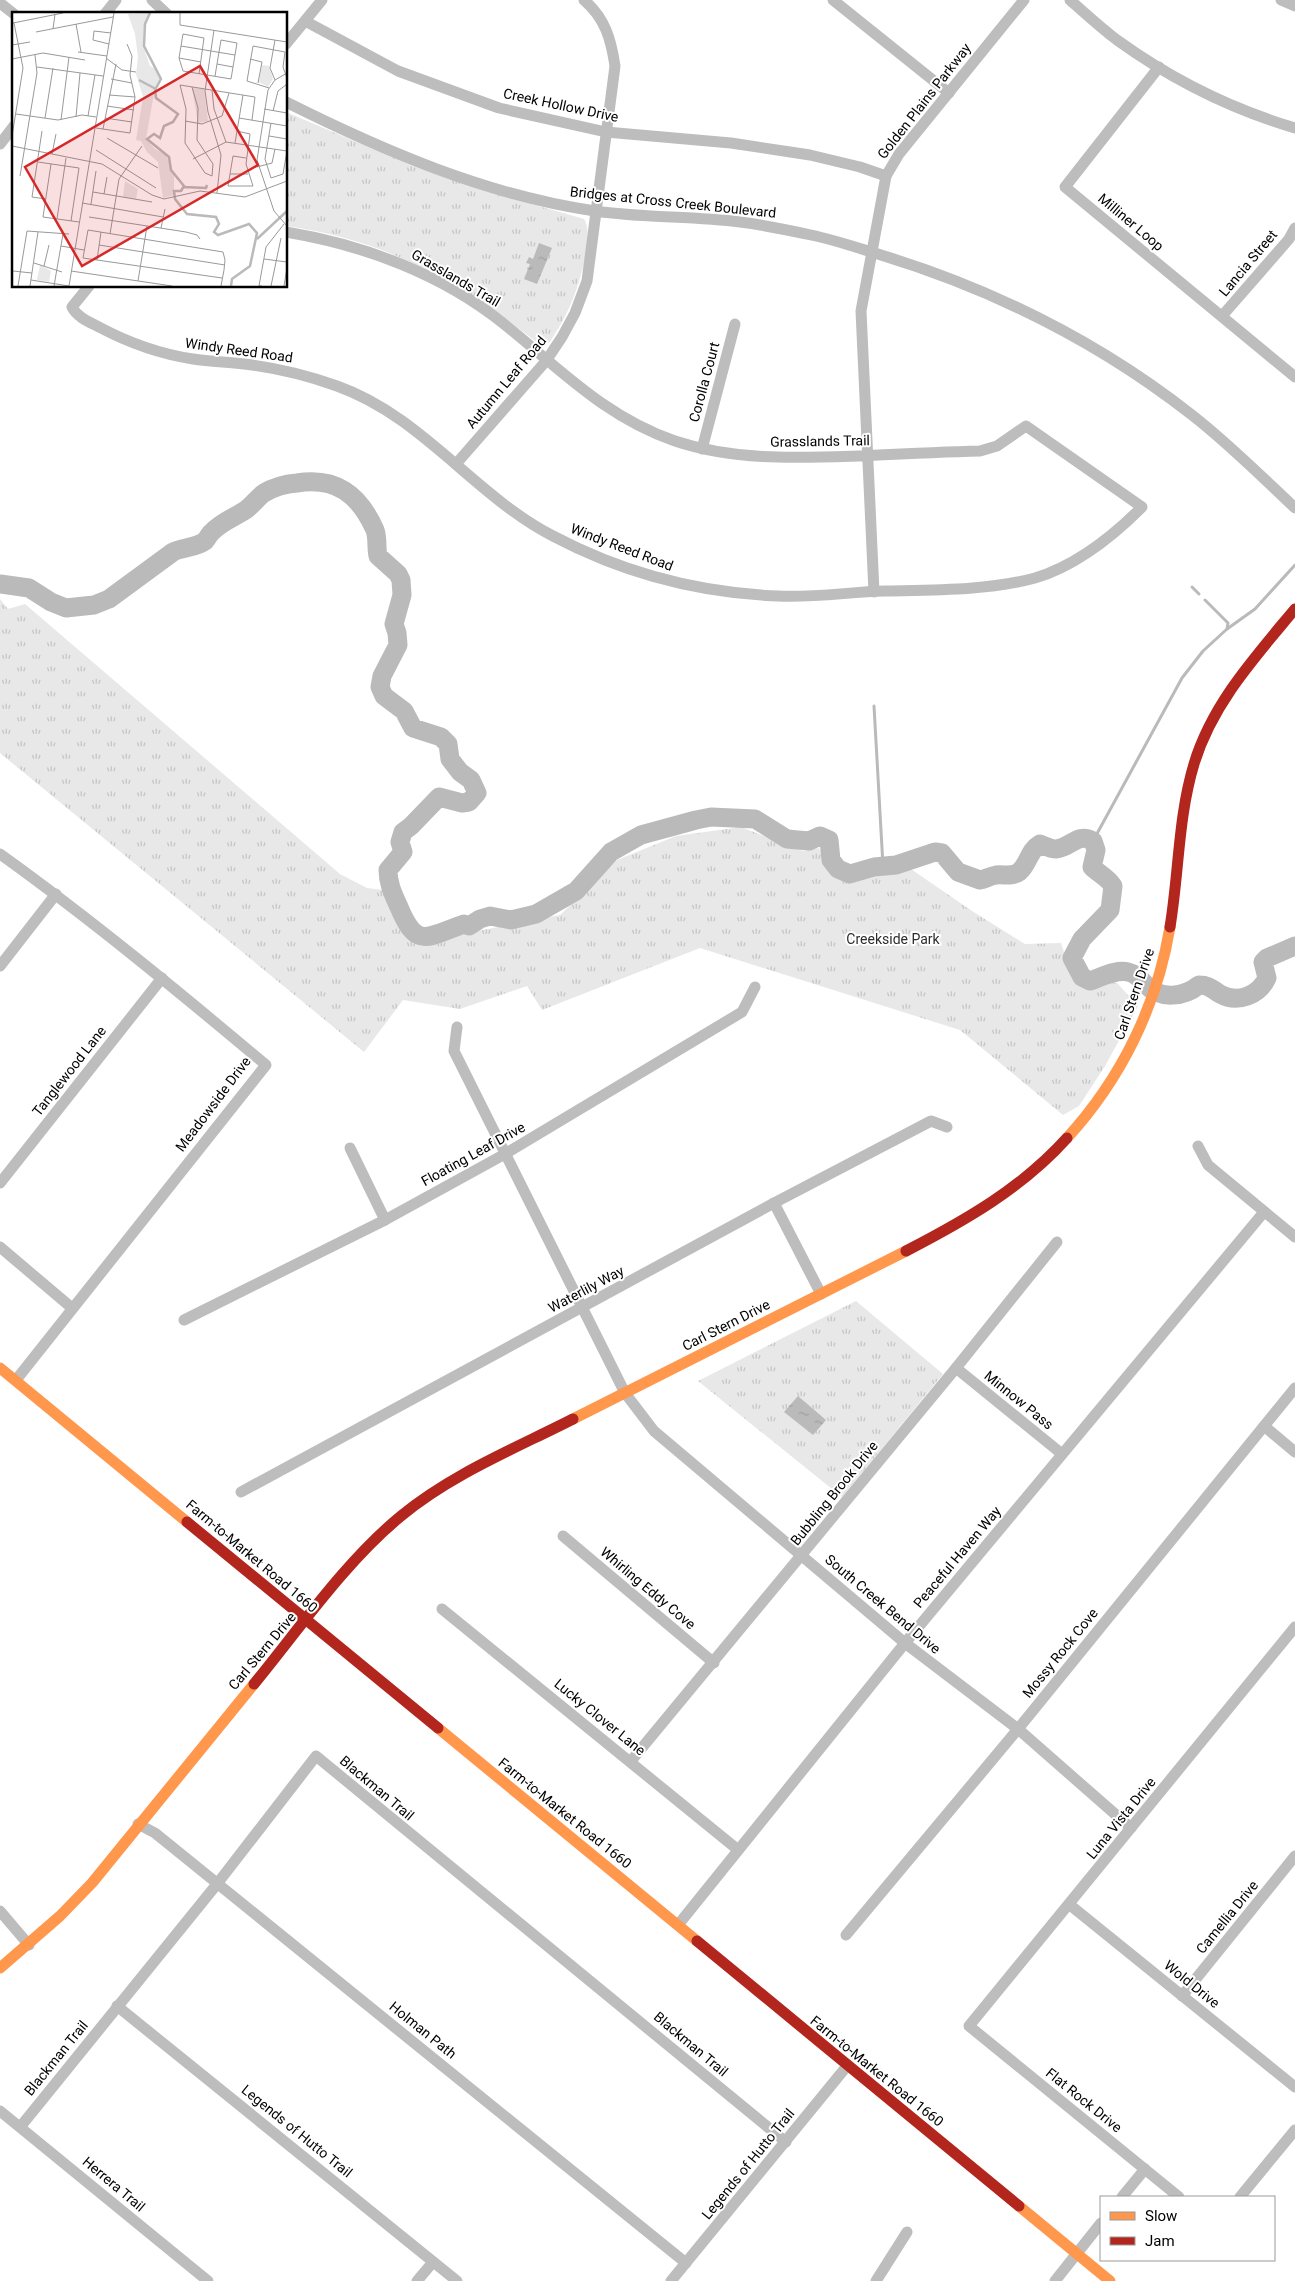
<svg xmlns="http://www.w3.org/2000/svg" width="1295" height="2281" font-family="Roboto,sans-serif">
	<defs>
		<pattern id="park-tufts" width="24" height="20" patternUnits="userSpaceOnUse" patternTransform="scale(1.25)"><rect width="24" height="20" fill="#e8e8e8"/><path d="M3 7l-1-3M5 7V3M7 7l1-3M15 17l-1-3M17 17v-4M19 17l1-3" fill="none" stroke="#c5c5c5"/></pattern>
		<pattern id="water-ripples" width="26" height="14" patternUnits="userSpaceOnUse" patternTransform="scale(1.25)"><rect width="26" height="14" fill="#bababa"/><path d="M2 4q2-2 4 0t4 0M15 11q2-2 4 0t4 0" fill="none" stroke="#9e9e9e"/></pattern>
	</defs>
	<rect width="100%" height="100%" fill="#fff"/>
	<g fill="url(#park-tufts)">
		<path d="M286,112L415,167L486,191L584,219C595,234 578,289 570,306C564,319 557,331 549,343L539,344C460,282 387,240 286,226Z"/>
		<polygon points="0,599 8,609 25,604 340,874 367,888 383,890 413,942 446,937 560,915 617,860 676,836 741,827 803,851 819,848 832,875 854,880 874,873 908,867 972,911 1025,944 1061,943 1068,965 1086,985 1108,979 1118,984 1138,1006 1105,1066 1079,1106 1063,1115 960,1030 700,948 542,1010 527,986 460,1009 403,1000 364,1052 0,753"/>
		<polygon points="856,1301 943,1374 842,1497 698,1381"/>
	</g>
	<g fill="url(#water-ripples)">
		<polygon points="539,243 552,248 537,284 524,279 530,264 526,263 529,257 533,259"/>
		<polygon points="798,1396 826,1420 813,1435 784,1412"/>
	</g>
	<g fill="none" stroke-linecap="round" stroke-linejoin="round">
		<g stroke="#bababa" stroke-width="3">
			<polyline points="1192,587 1199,594"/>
			<polyline points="1227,629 1255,609 1295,565"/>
			<polyline points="874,706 883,866"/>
			<polyline points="1093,841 1182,678 1203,651 1227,629 1228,623 1205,600"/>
		</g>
		<path stroke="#bababa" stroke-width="19" d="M0,584L29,588L51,602L66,608L94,605L109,599L173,552C183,547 196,548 205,541C208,538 209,534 212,532C221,522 233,518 244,511C252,506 257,498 264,493C274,487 285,484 297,483C336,477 359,494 375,530C378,538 376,547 378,556L398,574L401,580L402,595L394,624L397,633L398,645L382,676L380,687L384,696L404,711L413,728L441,737L448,744L450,759L460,772L471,780L477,793L469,802L462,803L439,797L411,826L403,832L400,842L403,852L388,870C388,884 393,894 399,907C417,951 429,936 464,924L469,926L480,919L490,916L511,920L536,914L576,891L611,852L641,835L696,820L711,817L755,819L787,839L809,841L820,836L829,840L831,860L838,869L850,874L874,867L896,865L935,852L942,853L958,872L980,880C985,879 990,876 996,875C1003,874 1012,877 1019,872C1029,864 1028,851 1040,844C1045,846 1051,849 1056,849C1071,848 1077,832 1093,841L1096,850L1092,867C1099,874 1107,877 1113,886L1110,910L1082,939L1072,958L1082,977L1090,981C1102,977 1116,969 1128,972C1137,974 1141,980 1146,985C1161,1000 1184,997 1199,985C1209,985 1212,989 1220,994C1238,1004 1259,995 1267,978L1263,962L1267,958L1295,946"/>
		<g stroke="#bdbdbd" stroke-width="11">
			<polyline points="152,0 167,14"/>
			<polyline points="833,0 949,93"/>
			<path d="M1070,0C1085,13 1100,27 1117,40C1171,79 1231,109 1295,128"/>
			<polyline points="1281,0 1295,6"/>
			<polyline points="0,3 14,14"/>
			<polyline points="105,14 116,0"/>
			<polyline points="305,21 398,71 499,108 606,132 731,143 810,155 860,167 886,176"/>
			<polyline points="286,44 322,0"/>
			<polyline points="1159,67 1065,187 1295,377"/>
			<path d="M286,102C384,151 486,195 595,211C643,218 692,216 740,222C764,225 788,230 811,235C835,240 858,248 881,255C992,289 1099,342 1192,415C1228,443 1261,476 1295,508"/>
			<polyline points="0,144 14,126"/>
			<path d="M89,286L72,307C77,317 89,322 99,327C129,343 160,354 193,359C212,362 232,362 252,365C281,369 309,376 337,386C422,416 475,496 553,536C623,573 700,593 778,596C813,598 849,592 884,591C933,590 987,591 1035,578C1075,566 1113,536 1142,507L1026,426L997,446L980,451C940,452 900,454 859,456C797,458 735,461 675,441C605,417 560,369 504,324C442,274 364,245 286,232"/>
			<polyline points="1222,316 1289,239 1295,228"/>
			<polyline points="702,449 735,324"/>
			<path d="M456,464L546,361L562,337L575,313L587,281L615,66C611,39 605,18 584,0"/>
			<polyline points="874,592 861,311 886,176 899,154 1024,0"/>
			<path d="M0,854C92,920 179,992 266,1065L16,1380"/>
			<polyline points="0,966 56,894"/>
			<polyline points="457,1027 454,1051 625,1393 654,1431 905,1643 1018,1729 1131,1828"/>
			<polyline points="1198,1146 1208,1165 1295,1237"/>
			<polyline points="350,1148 385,1220"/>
			<polyline points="0,1183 162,978"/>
			<polyline points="774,1203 821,1294"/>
			<polyline points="0,1247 72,1308"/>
			<polyline points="184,1320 385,1220 505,1154 742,1012 755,987"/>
			<polyline points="956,1368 1062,1454"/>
			<polyline points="1264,1426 1295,1452"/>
			<polyline points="241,1492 774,1203 931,1121 947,1127"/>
			<polyline points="563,1536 714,1663"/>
			<polyline points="442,1609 737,1849"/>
			<polyline points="631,1761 956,1368 1057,1242"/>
			<polyline points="138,1824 155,1833 686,2263"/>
			<polyline points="1070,1905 1295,2087"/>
			<polyline points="0,1911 29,1945"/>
			<polyline points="678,1925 905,1643 1264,1212"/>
			<polyline points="846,1935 1018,1729 1295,1388"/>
			<polyline points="1182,1996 1295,1856"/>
			<polyline points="117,2006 457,2281"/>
			<polyline points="0,2111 208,2281"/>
			<polyline points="21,2126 217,1884 316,1756 786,2142"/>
			<polyline points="1122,2197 1145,2169"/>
			<polyline points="1179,2197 969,2026 1295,1627"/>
			<polyline points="1240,2197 1295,2130"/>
			<polyline points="417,2281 433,2262"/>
			<polyline points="671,2281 847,2066"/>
			<polyline points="876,2281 907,2232"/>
			<polyline points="1055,2281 1101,2223"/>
		</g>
		<g stroke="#ff974d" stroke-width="11">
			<path d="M1067,1138C1121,1079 1157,1006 1170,927"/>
			<polyline points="0,1368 187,1522"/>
			<polyline points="573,1419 906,1251"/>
			<polyline points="438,1728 697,1941"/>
			<polyline points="0,1968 60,1916 92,1883 254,1684"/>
			<polyline points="1019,2206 1110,2281"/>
		</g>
		<g stroke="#b3261e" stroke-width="11">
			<path d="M1170,927C1179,873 1178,817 1194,764C1212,704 1255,657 1295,609"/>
			<path d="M906,1251C966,1220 1022,1188 1067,1138"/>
			<polyline points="187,1522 438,1728"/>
			<path d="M254,1684C299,1629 346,1561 401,1516C452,1474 514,1449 573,1419"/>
			<polyline points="697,1941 1019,2206"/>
		</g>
	</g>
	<g text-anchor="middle" stroke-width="4" stroke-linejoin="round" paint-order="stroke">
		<g font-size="14" fill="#000" stroke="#fff">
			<text transform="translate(924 101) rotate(-52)" y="5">Golden Plains Parkway</text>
			<text transform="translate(561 105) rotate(12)" y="5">Creek Hollow Drive</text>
			<text transform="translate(673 202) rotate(6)" y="5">Bridges at Cross Creek Boulevard</text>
			<text transform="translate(1131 222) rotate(40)" y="5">Milliner Loop</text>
			<text transform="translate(1248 263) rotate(-50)" y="5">Lancia Street</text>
			<text transform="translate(456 278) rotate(30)" y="5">Grasslands Trail</text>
			<text transform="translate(239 350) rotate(8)" y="5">Windy Reed Road</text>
			<text transform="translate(506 382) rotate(-50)" y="5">Autumn Leaf Road</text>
			<text transform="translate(704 382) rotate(-75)" y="5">Corolla Court</text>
			<text transform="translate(820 441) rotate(-1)" y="5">Grasslands Trail</text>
			<text transform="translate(622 547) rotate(21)" y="5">Windy Reed Road</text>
			<text transform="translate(1134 994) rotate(-71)" y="5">Carl Stern Drive</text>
			<text transform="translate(69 1071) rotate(-52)" y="5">Tanglewood Lane</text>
			<text transform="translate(213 1104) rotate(-53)" y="5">Meadowside Drive</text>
			<text transform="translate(473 1154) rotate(-29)" y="5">Floating Leaf Drive</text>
			<text transform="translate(586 1289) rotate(-28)" y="5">Waterlily Way</text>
			<text transform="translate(726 1325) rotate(-27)" y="5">Carl Stern Drive</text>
			<text transform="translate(1019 1400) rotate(39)" y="5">Minnow Pass</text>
			<text transform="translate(834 1493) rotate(-51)" y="5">Bubbling Brook Drive</text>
			<text transform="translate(252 1556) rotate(40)" y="5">Farm-to-Market Road 1660</text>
			<text transform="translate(957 1557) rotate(-50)" y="5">Peaceful Haven Way</text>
			<text transform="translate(648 1588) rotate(40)" y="5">Whirling Eddy Cove</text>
			<text transform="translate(883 1604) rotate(40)" y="5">South Creek Bend Drive</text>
			<text transform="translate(262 1651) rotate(-50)" y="5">Carl Stern Drive</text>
			<text transform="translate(1060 1653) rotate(-51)" y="5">Mossy Rock Cove</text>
			<text transform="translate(600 1717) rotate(39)" y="5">Lucky Clover Lane</text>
			<text transform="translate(377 1788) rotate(40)" y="5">Blackman Trail</text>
			<text transform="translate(565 1813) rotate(39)" y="5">Farm-to-Market Road 1660</text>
			<text transform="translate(1121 1818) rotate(-51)" y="5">Luna Vista Drive</text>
			<text transform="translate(1227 1917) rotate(-51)" y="5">Camellia Drive</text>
			<text transform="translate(1192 1984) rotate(39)" y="5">Wold Drive</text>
			<text transform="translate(423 2030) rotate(39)" y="5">Holman Path</text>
			<text transform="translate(691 2044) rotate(40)" y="5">Blackman Trail</text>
			<text transform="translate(56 2058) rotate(-51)" y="5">Blackman Trail</text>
			<text transform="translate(877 2071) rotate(39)" y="5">Farm-to-Market Road 1660</text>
			<text transform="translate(1084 2100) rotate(39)" y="5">Flat Rock Drive</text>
			<text transform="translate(297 2131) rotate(39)" y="5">Legends of Hutto Trail</text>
			<text transform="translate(748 2164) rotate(-51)" y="5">Legends of Hutto Trail</text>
			<text transform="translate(114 2184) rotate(40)" y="5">Herrera Trail</text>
		</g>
		<g font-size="14" fill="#2c2c2c" stroke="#fff">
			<text x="893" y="944">Creekside Park</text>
		</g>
	</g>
	<g transform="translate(12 12)">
		<rect width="275" height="275" fill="#fff"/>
		<path d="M137,1L132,15L131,33L138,54L144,57L149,68L142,81L134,127L143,137L154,143L162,162V183L151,186L146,150L135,140L129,129L124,128L131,85L124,62L126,45L123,22L116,2ZM250,53L257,54L261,67L256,75L247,70ZM180,76L192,77L196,109L186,111ZM113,169L126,177L124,187L111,185ZM28,253L39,259L37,270L25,268Z" fill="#e8e8e8"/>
		<path fill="none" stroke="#bababa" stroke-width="2.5" d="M138,1L133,12L132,34L149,67L143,78L144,86L166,102L161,110L152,114L148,126L142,122L135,127L157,145L159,158L172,174L169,179H162L163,187L175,202L204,205L207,212L202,220L206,223L237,212L245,221L238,254L220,267L219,274M127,68L144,77M172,175L194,176L195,173M245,227L275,199"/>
		<path fill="none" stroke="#999" stroke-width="1" d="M168,1V13L275,30M1,11L51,1M64,12L69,40M41,17L43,2M202,18L193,79L196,100L209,143L205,181M24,20L101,5M263,28L258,56L263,68M97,32L81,28L82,19L99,21M0,33L18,30M169,34L223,43M66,40L95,44M94,46L110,58L124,60M167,46L189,50M0,47L31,41L73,48M238,47L250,50L246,71M205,52L221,55M25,55L91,64M275,61L263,68L256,78L245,148L262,199L275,214M187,62L192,26L171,22L167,46L171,59L219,67L225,31L209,28L203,64M99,67L120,71M180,75L186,96L185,128L201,152L200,164L193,161L173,131L174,97L168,73L243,85L240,108M257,76L235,69L241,34L273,40L271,55L275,66M200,78L202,97L214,130M97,83L123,85M95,94L122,98M252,97L275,101M261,99L266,79L275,72M4,102L46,108L70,103L84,105M76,104L83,63M64,105L68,61M33,106L41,56M93,106L120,110M227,106L275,114M49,108L57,45M173,109L190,112L210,104L217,81M259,111L253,147L259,166L271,162L275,139M84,116L118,121L123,85L118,63L120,44L115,32M91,117L104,52M30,119L20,185L34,187M225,119L238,122L234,152L241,174H216L221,144L234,146M0,124L11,56L2,11M257,124L275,127M95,126L146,156M223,131L231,83M0,134L90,152L140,183L152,187L188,179L233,185L275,169M84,138L144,176M40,142L44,122M181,147L214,130L275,139M26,150L67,156L59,209M39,152L31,205L67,210M245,155L260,151L263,137M218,162H236M8,164L25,61L23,43M81,180L140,190M92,182L95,165M70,191L151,205M79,192L84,159M77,205L174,220L185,223L188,227M45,207L54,146M149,216L153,197M98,222L107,167L130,134M87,233L213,253M49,234L72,238M252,247L275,250M85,248L89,220M22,251L50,260M32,254L37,233M1,259L20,261M59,259L160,274M19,268L57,274M126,269L135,214M6,274L15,219L57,222M18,274L26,220M42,274L51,222M57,274L102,1M209,274L212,258L213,248L211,240L76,218L71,246L210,266M250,274H247L254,235L272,212M259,274L269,226M272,274L275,256"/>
		<path fill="#d62828" fill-opacity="0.15" stroke="#d62828" stroke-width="2.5" d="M188,54L246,153L70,254L13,155Z"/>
		<rect width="275" height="275" fill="none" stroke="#000" stroke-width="2.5"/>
	</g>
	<rect x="1100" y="2196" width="175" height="65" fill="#ffffff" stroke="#999999"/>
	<rect x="1110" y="2212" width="25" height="8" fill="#ff974d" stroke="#999999"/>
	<text x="1145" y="2221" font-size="15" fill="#000000">Slow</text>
	<rect x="1110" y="2237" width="25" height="8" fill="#b3261e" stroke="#999999"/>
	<text x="1145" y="2246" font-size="15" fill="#000000">Jam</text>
</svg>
